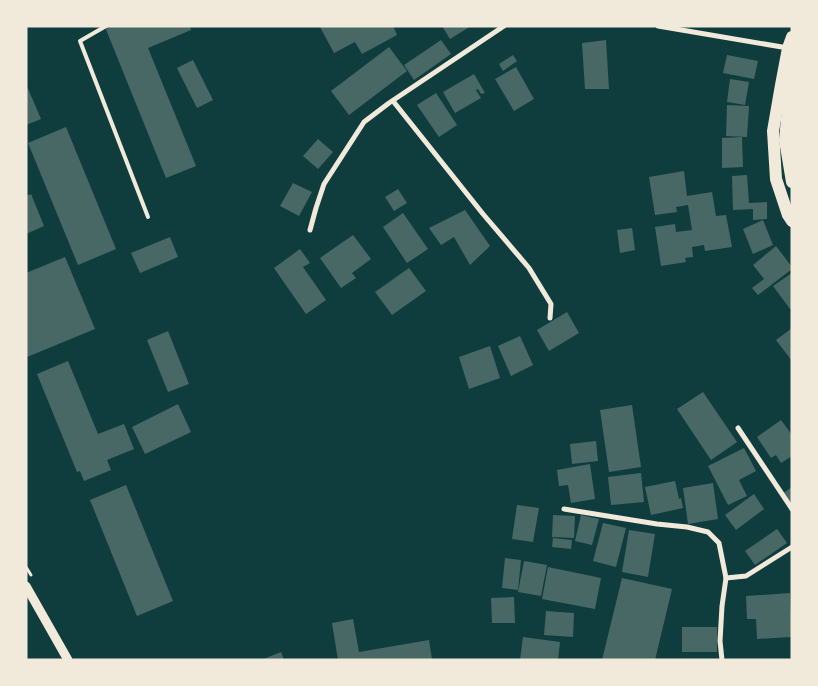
<svg xmlns="http://www.w3.org/2000/svg" width="818" height="686" font-family="Ubuntu,sans-serif">
	<rect width="100%" height="100%" fill="#0f3d3e"/>
	<g fill="#486865">
		<polygon points="108,26 190,26 191,30 148,48 196,166 166,178 105,27"/>
		<polygon points="321,26 393,26 397,35 362,54 355,42 334,53 320,27"/>
		<polygon points="442,26 471,26 450,39"/>
		<polygon points="441,40 451,54 414,80 404,65"/>
		<polygon points="606,40 609,89 585,89 582,43"/>
		<polygon points="389,47 407,71 349,115 331,91"/>
		<polygon points="513,55 517,61 503,71 499,64"/>
		<polygon points="727,55 758,61 754,79 723,73"/>
		<polygon points="193,60 213,100 197,108 177,68"/>
		<polygon points="516,67 534,99 514,111 495,79"/>
		<polygon points="474,74 485,93 481,94 478,89 476,90 481,98 455,113 443,92"/>
		<polygon points="730,79 749,82 745,105 727,102"/>
		<polygon points="26,84 41,119 26,125"/>
		<polygon points="436,93 457,125 439,137 417,105"/>
		<polygon points="727,105 749,106 747,137 726,136"/>
		<polygon points="66,127 116,249 78,265 28,143"/>
		<polygon points="742,137 743,167 722,168 722,138"/>
		<polygon points="318,139 333,152 318,169 303,156"/>
		<polygon points="684,171 687,196 712,192 716,216 726,215 732,247 705,251 704,245 692,247 693,257 685,258 686,262 661,266 655,227 675,224 676,232 692,230 688,205 676,207 677,212 655,215 649,177"/>
		<polygon points="747,175 749,203 767,202 767,219 753,220 753,209 733,210 732,176"/>
		<polygon points="293,183 312,192 299,216 280,206"/>
		<polygon points="398,189 407,203 394,211 385,197"/>
		<polygon points="31,194 44,226 26,234 26,196"/>
		<polygon points="465,210 490,246 470,265 454,237 441,245 429,228"/>
		<polygon points="403,213 428,249 407,263 383,227"/>
		<polygon points="763,220 773,245 753,254 743,229"/>
		<polygon points="632,228 635,250 620,253 617,230"/>
		<polygon points="353,235 371,259 352,273 356,278 341,288 320,258"/>
		<polygon points="170,237 178,257 140,273 131,253"/>
		<polygon points="776,246 792,267 792,269 758,295 752,288 764,279 753,265"/>
		<polygon points="300,249 310,263 303,267 326,300 306,314 274,268"/>
		<polygon points="65,257 95,329 27,357 26,354 26,273"/>
		<polygon points="409,268 426,291 392,315 375,292"/>
		<polygon points="792,273 792,308 790,309 773,286"/>
		<polygon points="567,312 579,333 549,351 537,330"/>
		<polygon points="792,328 792,361 776,340"/>
		<polygon points="168,331 189,384 168,392 147,340"/>
		<polygon points="520,336 533,365 511,376 498,346"/>
		<polygon points="490,346 500,378 469,389 459,357"/>
		<polygon points="68,361 98,434 124,424 134,449 107,460 111,470 84,481 80,471 77,472 37,374"/>
		<polygon points="703,392 737,442 711,460 677,409"/>
		<polygon points="178,404 191,432 145,454 132,427"/>
		<polygon points="632,405 641,467 609,472 600,410"/>
		<polygon points="781,420 792,435 792,456 781,463 776,455 771,458 757,437"/>
		<polygon points="596,441 598,461 572,464 570,444"/>
		<polygon points="744,448 756,471 739,480 747,496 728,505 708,466"/>
		<polygon points="590,464 595,499 571,503 568,485 559,486 557,470"/>
		<polygon points="641,473 644,502 611,505 608,477"/>
		<polygon points="675,481 679,499 681,498 683,508 651,515 645,487"/>
		<polygon points="713,483 718,519 688,524 683,488"/>
		<polygon points="126,485 173,601 137,616 90,500"/>
		<polygon points="792,487 792,506 782,494"/>
		<polygon points="754,494 764,509 736,530 725,515"/>
		<polygon points="517,505 539,508 533,542 512,539"/>
		<polygon points="553,515 575,516 574,538 552,537"/>
		<polygon points="581,515 599,519 592,545 575,541"/>
		<polygon points="603,523 626,528 616,567 593,561"/>
		<polygon points="777,529 787,543 755,565 745,551"/>
		<polygon points="629,530 655,534 648,577 622,572"/>
		<polygon points="553,538 572,540 571,549 552,547"/>
		<polygon points="505,558 521,560 518,590 502,588"/>
		<polygon points="524,561 547,565 541,596 518,592"/>
		<polygon points="548,567 601,578 595,609 542,599"/>
		<polygon points="622,578 672,589 655,660 602,660"/>
		<polygon points="790,593 792,637 757,639 756,619 747,619 746,596"/>
		<polygon points="514,597 515,623 492,623 491,598"/>
		<polygon points="546,611 574,613 573,637 544,635"/>
		<polygon points="353,619 359,652 429,640 432,659 425,660 338,660 332,623"/>
		<rect x="682" y="627" width="35" height="25"/>
		<polygon points="523,637 560,642 558,660 520,660"/>
		<polygon points="281,652 284,660 261,660"/>
	</g>
	<g fill="none" stroke-linecap="round" stroke-linejoin="round">
		<polyline stroke="#f1e9da" stroke-width="3" points="26,567 31,575"/>
		<polyline stroke="#f1e9da" stroke-width="4" points="106,26 80,41 148,217"/>
		<g stroke="#f1e9da" stroke-width="5">
			<polyline points="658,26 788,48"/>
			<polyline points="393,101 483,214 529,268 551,304 550,318"/>
			<polyline points="310,230 316,208 324,184 364,122 389,103 504,26"/>
			<polyline points="738,428 792,509"/>
			<polyline points="564,509 657,524 687,527 708,532 719,543 726,578 722,606 720,641 722,660"/>
			<polyline points="726,578 746,576 792,547"/>
		</g>
		<polyline stroke="#f1e9da" stroke-width="9" points="26,586 68,660"/>
		<g stroke="#f1e9da" stroke-width="12">
			<polyline points="792,37 788,48 781,85 773,131 776,179 788,215 792,221"/>
			<polyline points="789,66 790,86 785,140 792,182"/>
		</g>
	</g>
	<rect width="818" height="686" fill="none" stroke="#f1e9da" stroke-width="55"/>
</svg>
